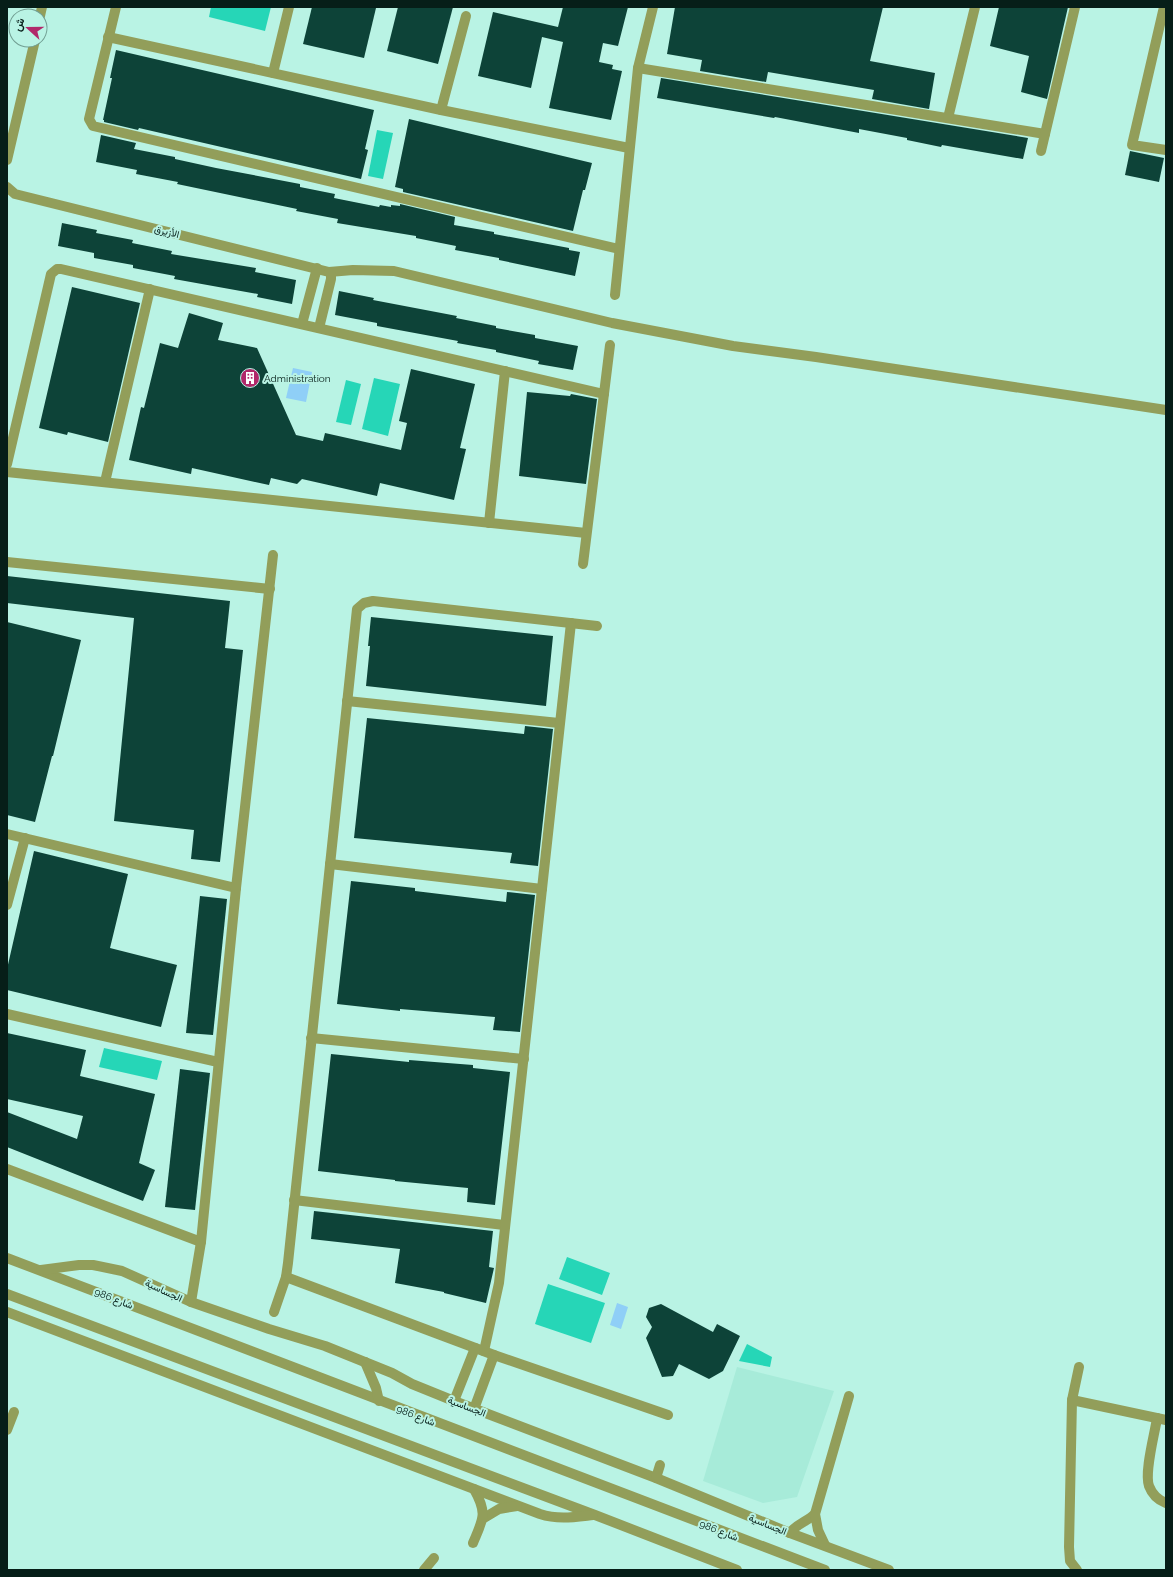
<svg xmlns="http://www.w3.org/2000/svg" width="1173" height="1577" font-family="Raleway,Vazirmatn,sans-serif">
	<rect width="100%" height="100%" fill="#b9f3e4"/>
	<polygon fill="#a7ebd9" points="737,1367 834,1391 797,1497 763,1503 703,1481"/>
	<g fill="#26d6b7">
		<polygon points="211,7 271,7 265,31 209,17"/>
		<polygon points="377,130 393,133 383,179 368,176"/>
		<polygon points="374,378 400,384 388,436 362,429"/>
		<polygon points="346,380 361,384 351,425 336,422"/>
		<polygon points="104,1048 162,1061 157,1080 99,1067"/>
		<polygon points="567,1257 610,1273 602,1295 559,1279"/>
		<polygon points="548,1284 605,1303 591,1343 535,1324"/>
		<polygon points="747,1344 772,1357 770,1367 739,1361"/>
	</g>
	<g fill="#8fcff7">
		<polygon points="293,368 312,372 306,402 286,398"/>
		<polygon points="617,1303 628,1307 621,1329 610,1325"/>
	</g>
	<g fill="#0d4338">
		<polygon points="312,7 369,7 376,8 364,58 303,44"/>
		<polygon points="398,7 453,7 438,64 387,51"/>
		<polygon points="563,7 628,7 618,46 603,43 599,62 613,65 612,69 622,71 611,120 549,108 563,42 542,37 531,88 478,76 493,12 558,27"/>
		<polygon points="675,7 883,7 870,61 935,73 929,109 872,99 874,90 768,72 766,82 700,71 702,60 667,54"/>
		<polygon points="999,7 1068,7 1047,99 1021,92 1029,56 990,46"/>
		<polygon points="116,50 374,110 365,149 368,150 361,179 139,128 138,130 104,122 104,120 103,120 112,78 110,78"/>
		<polygon points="661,78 1028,138 1023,159 942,145 941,147 907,140 907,138 859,129 859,133 775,117 774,118 657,98"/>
		<polygon points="409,119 592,163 585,190 583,190 573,231 403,192 403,189 395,187"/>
		<polygon points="101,135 136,143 134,149 175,157 175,159 216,168 300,184 300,187 335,194 334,198 379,207 380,205 391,207 391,205 400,206 400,204 455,217 454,225 494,232 494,234 569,248 569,250 580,252 575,276 499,260 499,258 455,250 456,246 416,238 416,236 337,223 338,219 296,211 297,209 177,184 178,182 136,174 137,170 96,162"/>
		<polygon points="1130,151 1164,158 1159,182 1125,175"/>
		<polygon points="62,223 97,230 96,233 133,240 132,243 172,251 171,254 256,268 255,272 296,280 292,304 257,297 258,294 174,279 175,276 133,268 133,265 94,258 94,253 58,246"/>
		<polygon points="72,287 140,303 108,442 68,432 67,435 39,428"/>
		<polygon points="339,291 374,298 373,300 457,316 456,318 496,326 496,328 535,335 535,338 578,346 573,370 538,364 539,361 496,352 496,350 457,343 458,341 377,326 377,323 335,315"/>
		<polygon points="189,313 223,323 218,340 257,348 296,435 323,441 325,433 401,450 407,423 399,421 411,369 475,384 460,448 466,449 454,500 380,483 377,496 302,479 297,484 271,478 269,485 192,468 191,474 129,460 141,407 144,408 160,343 178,348"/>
		<polygon points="527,392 570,396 571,394 597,399 586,484 519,476"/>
		<polygon points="7,576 230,601 225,648 243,650 220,862 191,859 194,830 114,821 134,618 7,603"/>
		<polygon points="371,617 553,636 546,706 366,686 370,646 368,646"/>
		<polygon points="7,622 81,640 53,756 52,756 35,822 7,815"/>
		<polygon points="367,718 524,734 525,726 553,729 538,866 510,863 512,853 354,838"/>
		<polygon points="34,851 128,874 110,948 177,965 161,1027 7,990 7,969"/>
		<polygon points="351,881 415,888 415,891 506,902 507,892 535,895 520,1032 493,1030 495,1017 400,1009 400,1011 337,1004"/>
		<polygon points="200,896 227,899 213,1035 186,1033"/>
		<polygon points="7,1033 86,1050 80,1076 155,1094 139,1163 155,1170 143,1201 7,1147 7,1112 77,1139 83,1116 7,1099"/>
		<polygon points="331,1054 409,1062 409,1060 473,1065 473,1068 510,1072 495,1205 467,1202 468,1188 395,1181 395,1180 318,1171"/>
		<polygon points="180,1069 210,1073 195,1210 165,1207"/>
		<polygon points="314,1211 493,1231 489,1267 494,1268 486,1303 444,1293 444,1292 395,1283 400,1249 311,1239"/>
		<polygon points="661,1304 713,1332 717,1324 740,1336 723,1371 709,1379 679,1364 673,1376 662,1377 646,1338 652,1327 646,1317 649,1308"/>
	</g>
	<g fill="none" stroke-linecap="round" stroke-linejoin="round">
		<g stroke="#929e5a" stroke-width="10">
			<polyline points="116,7 89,119 93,126 619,249"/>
			<polyline points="1164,7 1132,145 1166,150"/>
			<polyline points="40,16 42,7"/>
			<polyline points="108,37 441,110 629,148"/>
			<polyline points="638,68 1045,134"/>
			<polyline points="273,73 289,7"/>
			<polyline points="441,110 466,16"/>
			<polyline points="948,118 975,7"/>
			<polyline points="1041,151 1075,7"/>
			<polyline points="7,160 35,40"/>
			<polyline points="7,187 15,194 329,272 353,270 394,271 612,323 733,346 816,357 1166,410"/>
			<polyline points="615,295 638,68 653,7"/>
			<polyline points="302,324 317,268"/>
			<polyline points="319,328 331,279 331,274 329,272"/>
			<polyline points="7,464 51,274 57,269 61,269 604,394"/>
			<polyline points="7,472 586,533"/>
			<polyline points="105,482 150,289"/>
			<polyline points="489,523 505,371"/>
			<polyline points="7,562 270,589"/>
			<polyline points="583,564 610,345"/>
			<polyline points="347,701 559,723"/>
			<polyline points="7,834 236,888"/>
			<polyline points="330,864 542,889"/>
			<polyline points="7,905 25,838"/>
			<polyline points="7,1014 218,1062"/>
			<polyline points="311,1038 524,1059"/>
			<polyline points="7,1169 201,1242"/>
			<polyline points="294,1200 504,1225"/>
			<polyline points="7,1258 825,1570"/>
			<polyline points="41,1270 79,1265 93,1265 122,1271 191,1302 269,1329 325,1346 392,1373 412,1384 454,1401 656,1478 790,1533 889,1570"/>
			<polyline points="286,1277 494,1355 668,1415"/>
			<polyline points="7,1294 595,1515 737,1570"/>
			<polyline points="191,1302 201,1242 236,888 273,555"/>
			<path d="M7,1312L540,1514C558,1520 575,1517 593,1515"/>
			<polyline points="274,1312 286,1277 288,1263 357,609 364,603 373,601 597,626"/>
			<polyline points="484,1351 499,1283 571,623"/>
			<polyline points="365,1362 376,1388 379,1401"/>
			<polyline points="1072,1400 1166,1420"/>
			<polyline points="454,1401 475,1348"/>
			<polyline points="474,1409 494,1355"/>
			<path d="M1157,1418C1155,1433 1144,1472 1149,1486C1152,1494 1158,1500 1166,1503"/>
			<polyline points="7,1430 14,1412"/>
			<polyline points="656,1478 660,1465"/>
			<polyline points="484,1518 499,1509 517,1506"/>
			<path d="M790,1533C796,1524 808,1521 815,1514"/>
			<path d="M473,1543C483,1519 488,1514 474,1489"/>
			<polyline points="825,1545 818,1530 815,1514 849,1396"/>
			<polyline points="424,1570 434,1558"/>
			<polyline points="1077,1570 1070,1561 1069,1547 1072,1400 1079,1367"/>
		</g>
	</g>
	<defs>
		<g id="building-disc" transform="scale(1)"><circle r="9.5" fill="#b1286a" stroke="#b9f3e4"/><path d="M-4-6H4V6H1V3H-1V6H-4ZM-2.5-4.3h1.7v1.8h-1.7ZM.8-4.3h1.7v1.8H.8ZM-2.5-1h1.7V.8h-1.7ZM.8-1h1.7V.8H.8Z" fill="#fff"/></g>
	</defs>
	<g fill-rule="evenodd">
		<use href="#building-disc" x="250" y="378"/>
	</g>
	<g text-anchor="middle" stroke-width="4" stroke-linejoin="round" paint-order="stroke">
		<g font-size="10" fill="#061e18" stroke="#b9f3e4">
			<text transform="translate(167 231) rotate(14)" y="4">الأزيرق</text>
			<text transform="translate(164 1290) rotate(25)" y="4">الجساسية</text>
			<text transform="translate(114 1298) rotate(21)" y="4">شارع 986</text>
			<text transform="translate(467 1406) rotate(21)" y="4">الجساسية</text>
			<text transform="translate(416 1415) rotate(21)" y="4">شارع 986</text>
			<text transform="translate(768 1524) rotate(22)" y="4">الجساسية</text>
			<text transform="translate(719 1530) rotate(21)" y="4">شارع 986</text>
		</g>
		<g font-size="10" fill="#061e18" stroke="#b9f3e4" text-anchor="start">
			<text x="264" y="382">Administration</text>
		</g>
	</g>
	<rect width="1173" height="1577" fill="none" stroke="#061e18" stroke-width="16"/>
	<g transform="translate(28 28) rotate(291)"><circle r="19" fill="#b9f3e4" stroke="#719e92"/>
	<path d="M0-3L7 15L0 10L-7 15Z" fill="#b1286a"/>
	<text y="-6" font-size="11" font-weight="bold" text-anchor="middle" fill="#061e18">ش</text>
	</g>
</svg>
